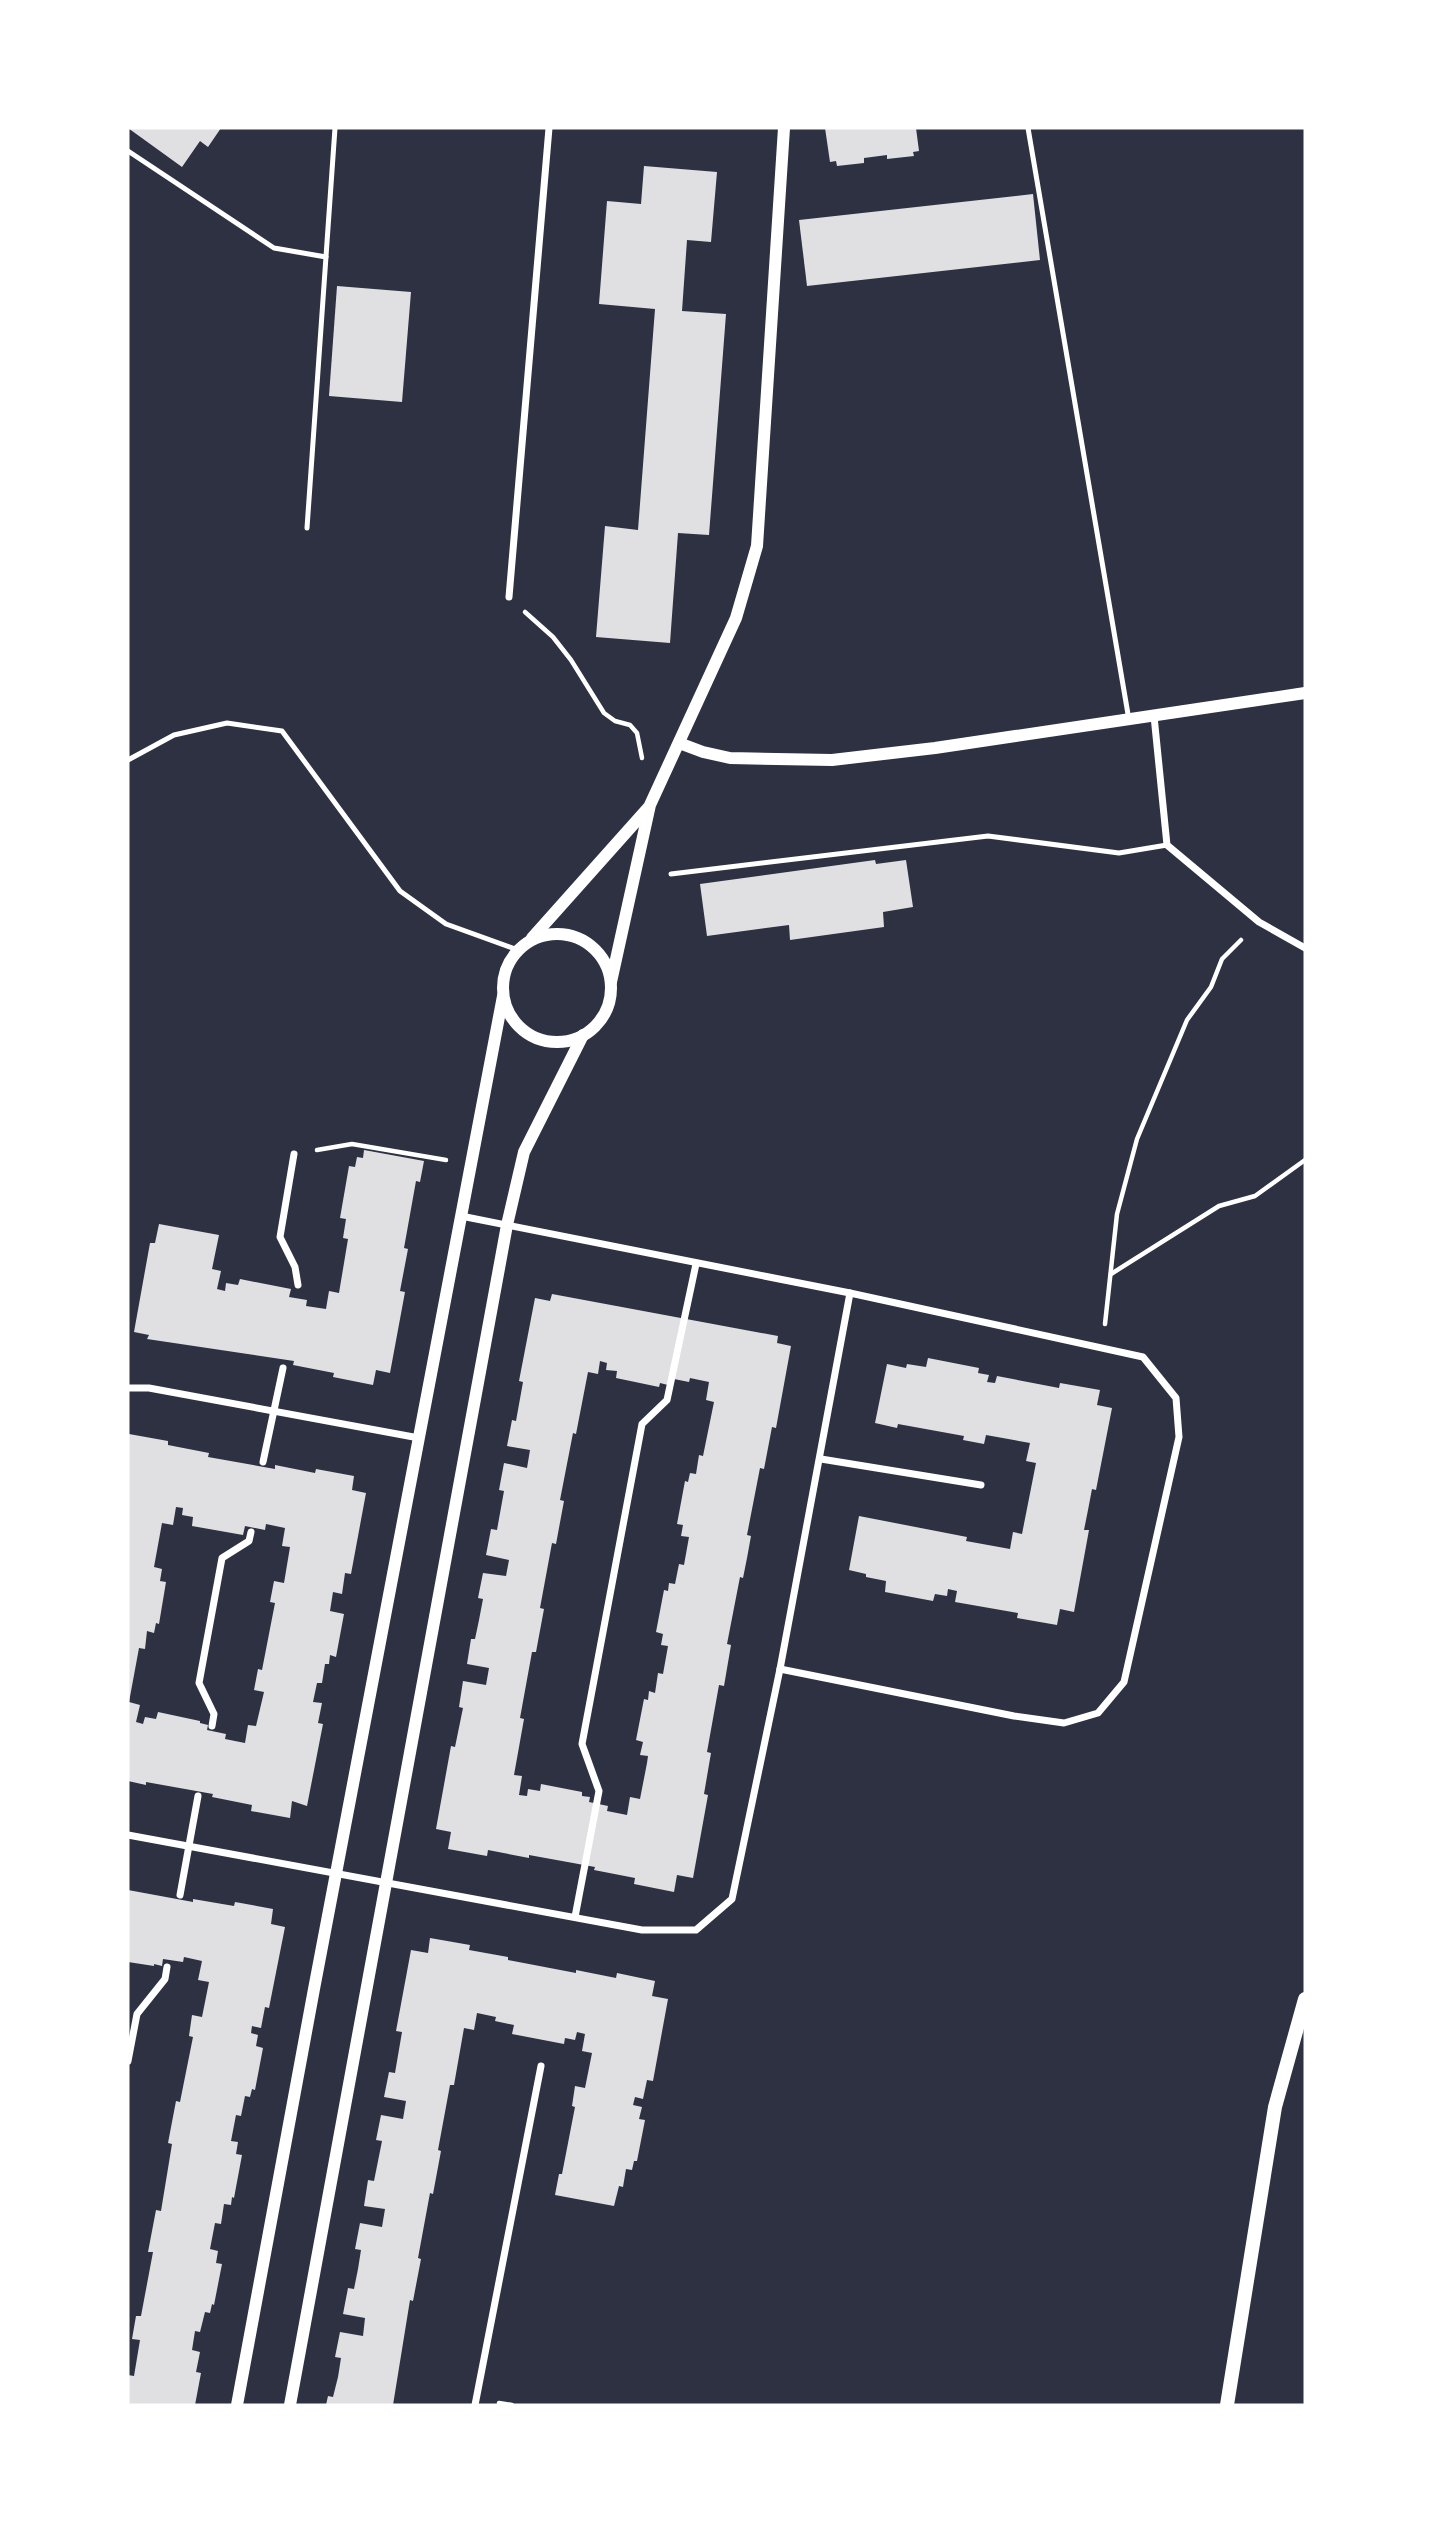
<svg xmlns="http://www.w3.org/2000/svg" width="1433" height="2533" font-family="Mulish,sans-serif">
	<rect width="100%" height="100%" fill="#2d3142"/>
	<g fill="#e0e0e3" fill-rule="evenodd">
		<polygon points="128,128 221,128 208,147 200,141 182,167"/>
		<polygon points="825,128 916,128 919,151 913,152 914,156 887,159 887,155 864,158 864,163 837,166 836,161 830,162"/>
		<polygon points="644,166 717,172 711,242 687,240 682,311 726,314 709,535 678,533 670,643 596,637 605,526 638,530 655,309 599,304 607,201 641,204"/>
		<polygon points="1033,194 1040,260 807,286 799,220"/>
		<polygon points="337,286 411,292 402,402 329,396"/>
		<polygon points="875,860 876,864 906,860 913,907 883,912 884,927 790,940 789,925 707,936 700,884"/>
		<polygon points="364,1150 424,1161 420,1182 416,1181 404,1248 408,1249 400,1291 405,1292 390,1373 376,1370 373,1385 333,1377 334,1373 293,1365 294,1361 147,1339 149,1335 134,1332 150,1243 155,1243 159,1224 219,1235 212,1269 221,1271 217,1289 225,1291 226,1283 238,1285 240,1279 291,1289 289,1297 307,1300 306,1306 326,1309 329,1291 339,1293 348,1239 343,1238 346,1219 340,1218 349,1166 355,1167 357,1157 363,1158"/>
		<path d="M552,1294L778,1336L777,1343L791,1346L776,1428L772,1427L764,1469L760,1468L747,1535L751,1536L747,1558L743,1578L740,1577L727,1644L731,1645L724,1686L719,1685L707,1752L711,1753L704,1794L708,1795L693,1878L677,1875L674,1892L634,1884L635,1878L594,1870L595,1867L529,1855V1858L488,1850L487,1856L448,1849L451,1832L436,1829L451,1746L455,1747L463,1708L459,1707L463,1681L486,1685L489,1668L467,1664L471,1639H475L479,1620L483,1599L478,1598L483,1573L506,1576L509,1560L486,1555L491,1529L497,1530L504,1491L499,1490L504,1463L527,1468L530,1450L507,1446L512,1420L516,1421L523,1382L519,1381L535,1298L550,1301ZM600,1361L607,1363L606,1370L617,1371L616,1378L659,1387L660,1383L668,1385L669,1378L689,1382L690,1378L709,1382L706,1400L714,1402L703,1456L699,1455L696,1474L690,1473L688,1482L685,1481L677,1524L683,1525L681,1536L689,1537L684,1565L679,1564L675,1584L669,1583L668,1591L664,1590L656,1632L663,1634L661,1645L668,1646L663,1674L658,1673L655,1693L649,1691L648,1700L644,1699L636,1740L643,1742L640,1755L648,1756L647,1763L640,1799L630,1797L627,1815L607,1811L608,1806L589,1802L590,1797L582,1796V1792L541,1784L540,1791L528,1789L527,1796L519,1795L522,1776L514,1775L524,1719L520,1718L532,1652H536L544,1609L540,1608L552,1543L556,1544L564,1501L560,1500L573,1433L576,1434L588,1372L598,1374Z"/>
		<polygon points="928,1358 979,1368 978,1373 989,1375 987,1382 995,1383 997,1376 1059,1388 1060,1383 1100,1390 1097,1405 1112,1408 1096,1490 1092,1489 1088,1510 1084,1530 1089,1530 1074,1612 1060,1609 1057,1625 1017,1618 1018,1613 955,1602 957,1591 948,1589 947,1596 935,1594 933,1601 885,1592 886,1581 866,1577 866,1574 849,1570 859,1516 967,1537 966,1541 1010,1549 1013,1532 1022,1534 1036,1463 1026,1461 1030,1443 986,1435 984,1444 963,1440 964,1436 898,1424 897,1428 875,1423 887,1364 906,1368 907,1364 926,1367"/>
		<path d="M129,1434L168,1441V1445L209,1453L208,1457L275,1469V1465L315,1473L316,1469L354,1476L352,1490L366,1493L351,1574L345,1573L342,1594L333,1592L330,1611L344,1614L336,1657L330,1655L329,1664H325L322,1683H317L313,1702L322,1703L318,1723L323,1724L307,1806L292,1801L290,1818L251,1811L252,1805L212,1797L213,1794L146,1782V1785L128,1781ZM176,1507L183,1508L182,1515L193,1517L192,1526L243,1535L245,1526L265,1530L266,1524L285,1528L282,1546L290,1547L284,1583L274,1581L270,1602L275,1603L262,1670L258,1669L254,1690L264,1692L256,1726L248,1725L245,1743L225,1739L226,1734L207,1730L208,1725L200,1723V1721L158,1712L156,1719L145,1717L143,1724L136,1722L140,1705L129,1702L139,1648L145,1649L147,1631L154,1633L156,1623L159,1624L166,1582L160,1581L162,1569L154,1567L162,1523L173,1525Z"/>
		<polygon points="128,1890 193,1902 193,1899 234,1906 235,1902 273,1909 271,1924 285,1927 269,2008 265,2007 261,2028 252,2026 251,2033 258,2035 256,2046 263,2048 255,2090 252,2089 250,2097 245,2096 241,2116 236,2115 231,2141 238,2142 236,2154 242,2155 234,2198 232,2197 231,2205 224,2204 221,2224 215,2223 210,2249 218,2251 216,2263 222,2264 214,2305 212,2304 210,2313 205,2312 200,2332 195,2331 192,2350 200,2352 196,2372 201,2373 195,2405 128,2405 128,2375 134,2376 140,2340 132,2339 136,2316 141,2316 153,2252 148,2252 156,2210 161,2211 172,2144 168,2143 176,2101 180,2102 193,2037 189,2036 192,2015 202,2017 209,1982 198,1980 202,1961 184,1957 183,1962 163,1959 162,1966 154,1964 154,1966 128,1962"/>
		<polygon points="430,1938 470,1945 469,1950 508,1957 508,1960 576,1973 576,1970 616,1978 617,1973 655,1981 652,1996 668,1999 653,2081 647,2080 643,2099 635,2097 633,2105 642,2107 639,2119 645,2120 637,2161 634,2161 632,2170 626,2169 623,2187 619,2186 614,2206 555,2195 559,2174 562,2174 575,2107 572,2106 575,2086 585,2088 592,2053 582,2051 585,2034 577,2032 575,2040 565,2038 564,2044 512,2034 514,2025 495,2021 496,2017 477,2013 474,2030 464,2028 454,2085 450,2085 438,2150 441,2151 433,2194 430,2193 418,2258 421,2259 413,2301 410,2300 393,2405 326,2405 328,2396 333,2397 338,2377 341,2358 335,2357 340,2332 363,2336 365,2318 343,2314 348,2288 354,2289 358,2269 361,2250 355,2249 360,2223 382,2227 385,2209 364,2206 368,2180 374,2181 382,2141 376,2140 381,2115 403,2119 406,2101 384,2097 389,2072 395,2073 402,2032 396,2031 411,1950 428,1953"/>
	</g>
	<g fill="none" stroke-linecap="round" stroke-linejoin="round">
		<g stroke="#fff" stroke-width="4.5">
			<polyline points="525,612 553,637 571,660 604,713 615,721 630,725 637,733 642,758"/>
			<polyline points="317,1150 352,1144 446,1160"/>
			<polyline points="1111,1274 1219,1206 1255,1196 1305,1160"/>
			<polyline points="1105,1324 1117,1214 1137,1139 1187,1020 1211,987 1222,959 1241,940"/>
			<polyline points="499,2403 512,2405"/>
		</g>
		<g stroke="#fff" stroke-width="5">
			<polyline points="1028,128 1129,720"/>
			<polyline points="128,151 274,248 326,257"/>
			<polyline points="307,528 335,128"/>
			<polyline points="128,760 174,735 227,723 282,731 400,891 446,924 518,950"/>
			<polyline points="671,874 988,836 1119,853 1167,845"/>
		</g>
		<g stroke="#fff" stroke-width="7">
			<polyline points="509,597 549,128"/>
			<polyline points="1154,716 1167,845 1259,922 1305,948"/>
			<polyline points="294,1154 280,1237 295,1267 298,1285"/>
			<polyline points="461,1216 850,1293 1143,1357 1176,1398 1179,1437 1124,1682 1098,1713 1064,1723 1014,1716 780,1669"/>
			<polyline points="128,1388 149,1388 419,1438"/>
			<polyline points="821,1459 981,1485"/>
			<polyline points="263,1462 283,1368"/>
			<polyline points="212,1726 214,1714 199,1683 222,1558 249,1541 251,1532"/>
			<polyline points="128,1835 642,1930 696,1930 732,1899 780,1669 850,1293"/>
			<polyline points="180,1895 198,1796"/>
			<polyline points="575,1917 599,1791 582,1744 642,1424 667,1400 696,1264"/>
			<polyline points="128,2061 137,2014 165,1979 167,1967"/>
			<polyline points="475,2405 541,2066"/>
		</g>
		<g stroke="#fff" stroke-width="12">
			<polyline points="679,743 703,752 730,758 832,760 935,748 1305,693"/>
			<circle cx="557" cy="988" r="54"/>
			<polyline points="532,938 648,808"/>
			<polyline points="611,982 650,805 736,618 757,546 784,128"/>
			<polyline points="237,2405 314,1989 503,996"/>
			<polyline points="290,2405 507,1225 524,1152 583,1035"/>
		</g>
		<polyline stroke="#fff" stroke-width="14" points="1227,2405 1275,2107 1305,1999"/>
	</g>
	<rect width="1433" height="2533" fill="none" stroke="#ffffff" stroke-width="259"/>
</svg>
